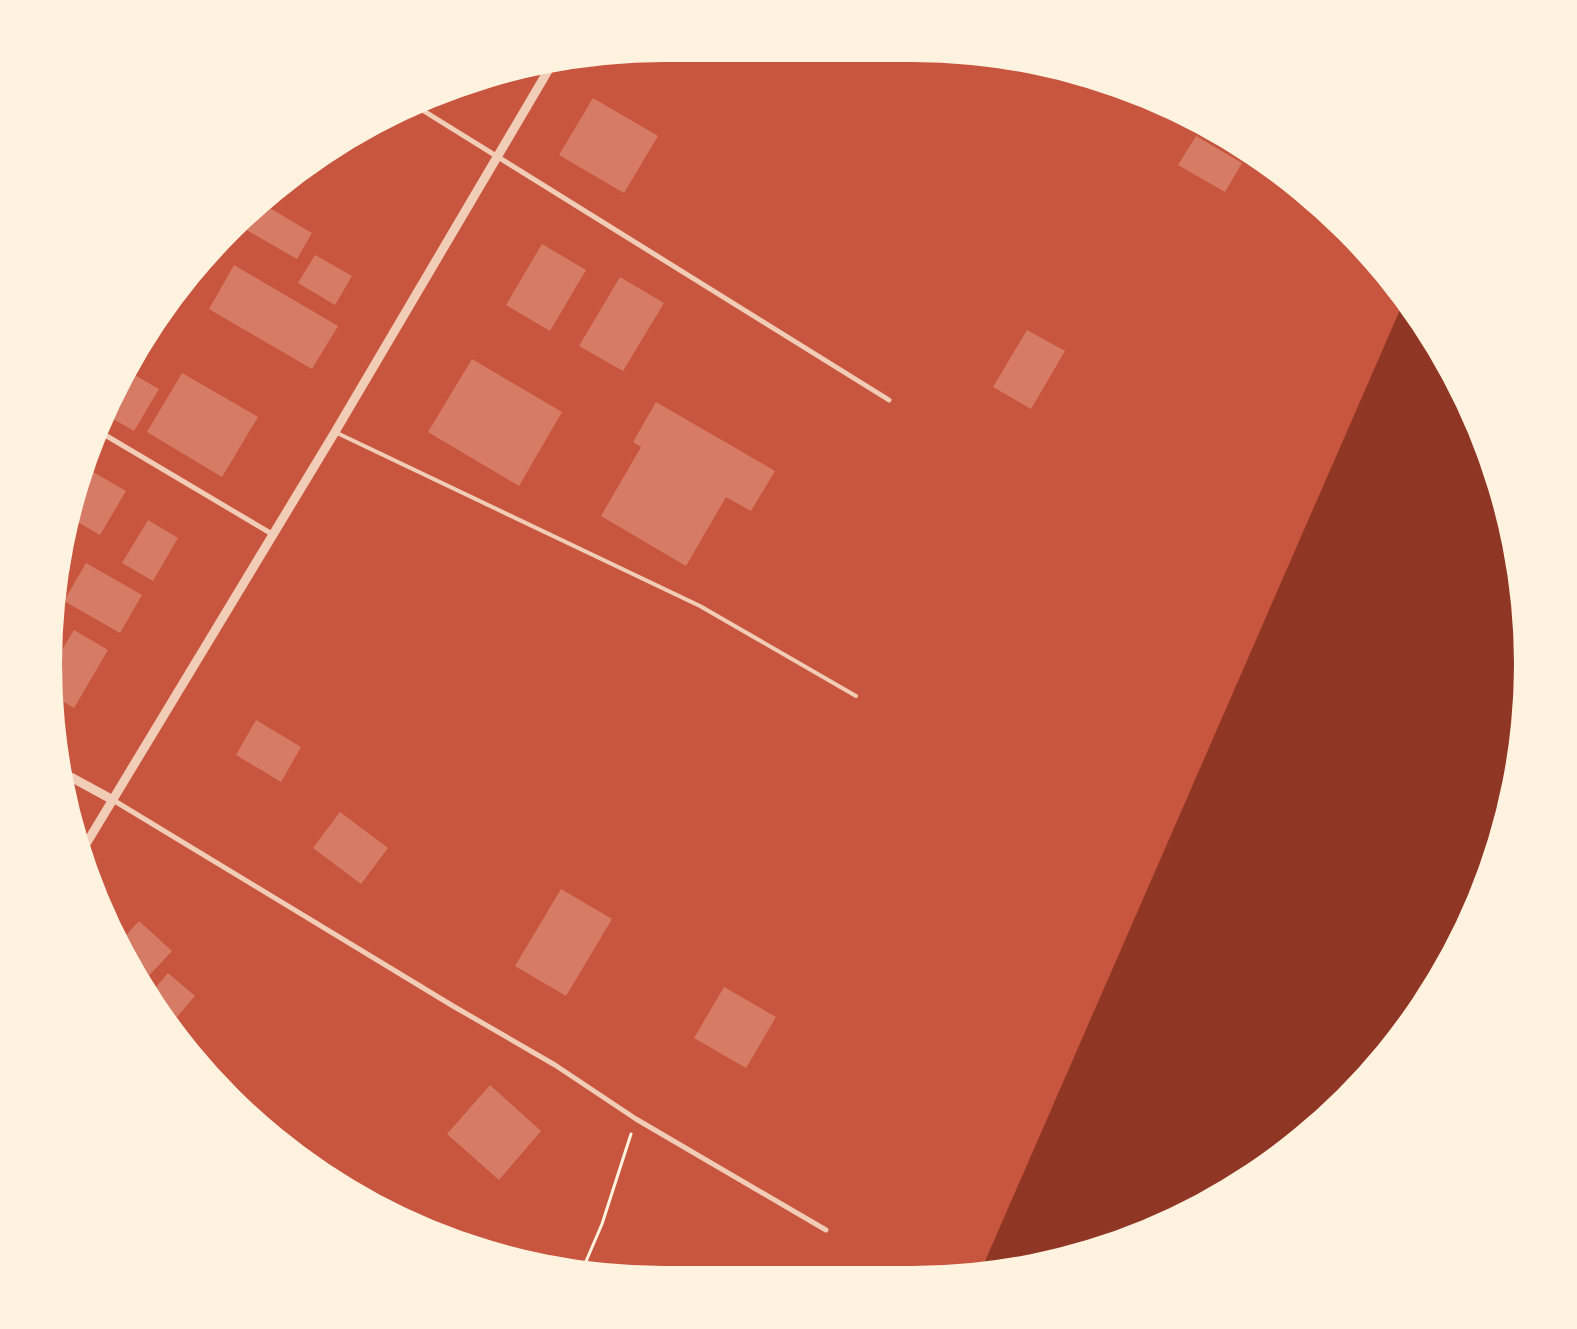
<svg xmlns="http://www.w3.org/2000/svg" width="1577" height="1329" font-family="Arial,sans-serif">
	<rect width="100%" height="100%" fill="#c8553d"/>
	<polygon fill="#8f3625" points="1403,303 1420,325 1477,431 1512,546 1523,665 1511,784 1477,898 1420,1004 1344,1097 1252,1172 1146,1229 1032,1263 982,1268"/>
	<g fill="#d67c66">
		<polygon points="593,98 658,136 624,193 559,155"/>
		<polygon points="1196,136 1242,163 1225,192 1178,165"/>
		<polygon points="263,204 312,233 297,259 243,228"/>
		<polygon points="542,244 586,270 550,331 506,305"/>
		<polygon points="315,255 352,276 335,305 298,283"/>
		<polygon points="234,265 338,326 312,369 209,309"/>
		<polygon points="620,277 664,303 623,371 579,346"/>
		<polygon points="1027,330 1065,351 1031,409 993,387"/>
		<polygon points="472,359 562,412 519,486 428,432"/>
		<polygon points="131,373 159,389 134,431 108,416"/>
		<polygon points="182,373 258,417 222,477 147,432"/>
		<polygon points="656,402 775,471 751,511 726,497 686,566 601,516 641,447 633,442"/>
		<polygon points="90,470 126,491 100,535 76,521"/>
		<polygon points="148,520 178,538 153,581 122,563"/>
		<polygon points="86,563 142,595 120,633 64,601"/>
		<polygon points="74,630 108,650 74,708 59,699 59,655"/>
		<polygon points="256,720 301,747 281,782 236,755"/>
		<polygon points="340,812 388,848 361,884 313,848"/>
		<polygon points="561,889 612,919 566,996 515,966"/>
		<polygon points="139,921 172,951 144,981 122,940"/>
		<polygon points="168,973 195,996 172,1023 151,993"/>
		<polygon points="724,987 776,1017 746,1068 694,1038"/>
		<polygon points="490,1085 541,1131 499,1180 447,1134"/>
	</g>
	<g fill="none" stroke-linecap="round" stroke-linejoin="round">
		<polyline stroke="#fff3e0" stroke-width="3" points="584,1266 602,1224 631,1134"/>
		<polyline stroke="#f1ccb7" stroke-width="4" points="335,432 700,606 856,696"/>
		<g stroke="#f1ccb7" stroke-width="5">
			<polyline points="419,108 889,400"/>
			<polyline points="100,432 272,534"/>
			<polyline points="113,800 453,1006 555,1065 636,1119 826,1230"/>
		</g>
		<g stroke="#f1ccb7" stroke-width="9">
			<polyline points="67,775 113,800"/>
			<polyline points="86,844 335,432 549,69"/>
		</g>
	</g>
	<path d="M0 0H1577V1329H0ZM664 62H912A602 602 0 0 1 1514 664V664A602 602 0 0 1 912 1266H664A602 602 0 0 1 62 664V664A602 602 0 0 1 664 62Z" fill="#fff3e0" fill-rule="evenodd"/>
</svg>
